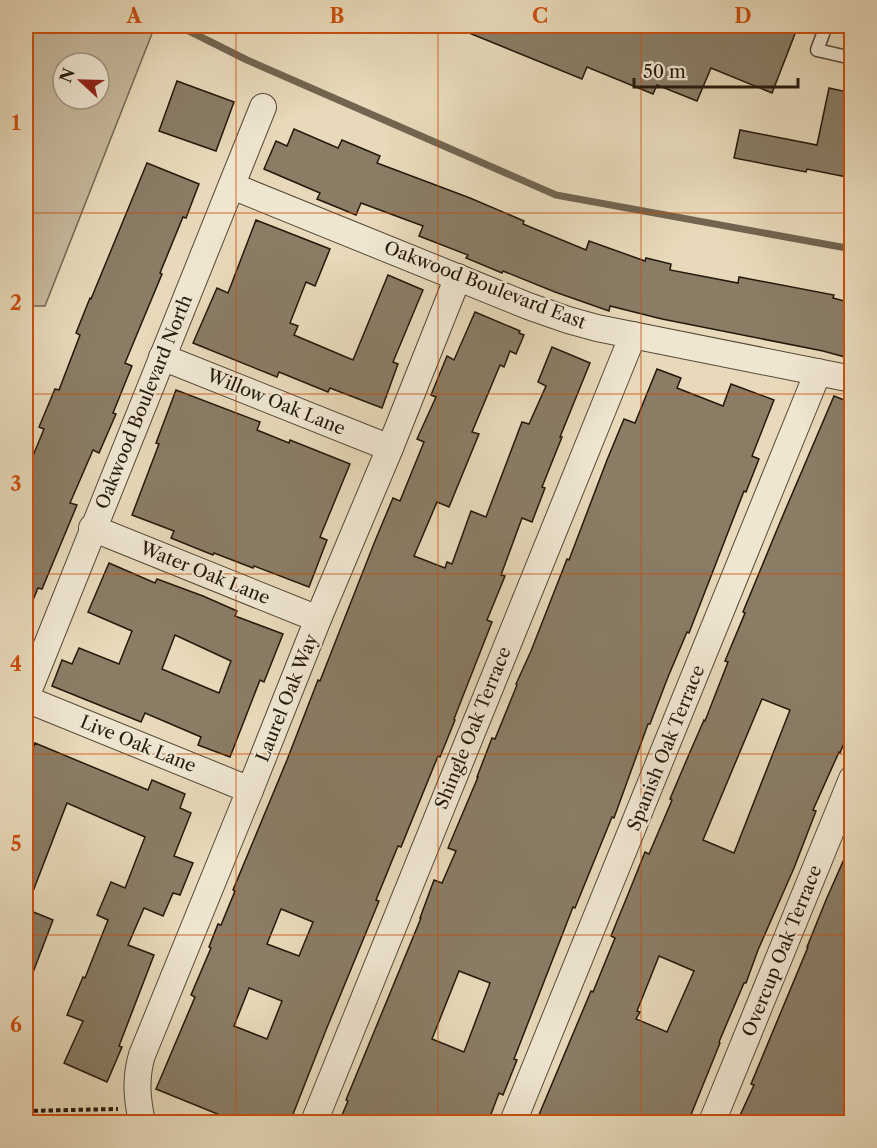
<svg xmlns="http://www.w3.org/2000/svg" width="877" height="1148" font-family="'Libre Caslon Text',serif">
	<rect width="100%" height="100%" fill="#e7d9b9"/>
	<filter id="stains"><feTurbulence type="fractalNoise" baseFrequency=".00333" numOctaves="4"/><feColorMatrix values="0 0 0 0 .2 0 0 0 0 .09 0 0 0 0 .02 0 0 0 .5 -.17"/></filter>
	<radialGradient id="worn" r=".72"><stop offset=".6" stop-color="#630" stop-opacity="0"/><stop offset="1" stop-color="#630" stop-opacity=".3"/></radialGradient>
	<path fill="#c6b89c" stroke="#756854" stroke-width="1.5" fill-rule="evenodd" d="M26,26H155L45,306H26ZM63,63H99V99H63Z"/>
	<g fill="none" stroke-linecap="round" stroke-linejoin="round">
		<polyline stroke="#716551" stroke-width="7" points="179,26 247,60 556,195 852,249"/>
	</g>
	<g fill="#897d66" stroke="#24190d" stroke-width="1.5" fill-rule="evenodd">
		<polygon points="452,26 798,26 772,93 711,68 697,101 657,85 653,94 587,67 582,79"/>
		<polygon points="177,81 234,102 216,151 159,131"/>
		<polygon points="829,88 852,93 852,178 807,169 806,172 734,158 740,130 817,145"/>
		<polygon points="294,129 338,148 342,140 380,156 377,163 470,198 524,221 523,224 586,250 589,241 645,261 646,258 671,264 670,270 738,283 739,277 834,295 833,298 852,303 852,359 823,351 662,319 610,306 609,311 555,292 503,271 502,273 466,258 468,255 419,236 423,226 361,203 356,215 317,199 320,193 264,169 276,141 287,146"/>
		<polygon points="147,163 199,184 186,218 183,217 160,273 162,274 125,363 132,366 113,413 116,414 99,453 93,450 70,503 77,505 42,589 38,588 26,617 26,473 44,429 39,427 55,389 59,390 80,335 76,333 90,298 91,299"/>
		<polygon points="256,220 330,249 315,286 306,282 290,323 298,326 294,335 353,360 388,275 423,290 393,362 398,364 382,408 330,388 328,392 279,372 277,377 193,343 217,288 228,293"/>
		<path d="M475,312L520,331L519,333L524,335L516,354L510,351L504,367L500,365L472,432L479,434L449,507L437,502L414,556L445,568L447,562L452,564L471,511L486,517L522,422L529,424L546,386L538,382L552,347L590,363L560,437H562L542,487L545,488L532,522L522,518L501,575L505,576L487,620L492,622L454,719L455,720L440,757L438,756L401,847L398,846L376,900L379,901L326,1030L290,1122H237L156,1089L195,997L191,995L211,948L209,947L218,924L221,925L235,891L233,890L287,760L318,680L320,681L375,541L393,498L400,501L424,442L417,439L436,397L431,395L447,356L454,360ZM281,909L313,922L299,956L267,944ZM249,988L282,1001L267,1039L234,1026Z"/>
		<path d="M657,369L681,378L677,388L723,406L731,384L774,400L752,456L759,459L746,492L744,491L689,633L687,632L668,677L650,724H648L614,818L612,817L575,908L573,907L514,1059L517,1060L503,1095L499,1093L488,1122H339L348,1101L346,1100L421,918H420L434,880L442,883L456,851L448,848L478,777H477L492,738L495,739L517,685L516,684L531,651L567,559L569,560L607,460L624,419L635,423ZM459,971L490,983L464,1052L432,1039Z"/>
		<polygon points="176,390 260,422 257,430 289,443 290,440 350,464 320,537 327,540 309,587 254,566 253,568 214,553 213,555 171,538 174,531 132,515 159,444 156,443"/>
		<path d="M834,396L852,403V724L840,753L839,752L813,810L816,811L794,868L758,950L746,983H744L719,1042L720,1043L688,1122H536L591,991L593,992L615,938L611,936L629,892L645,852L649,854L672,800L670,799L690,752L704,720L705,721L728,662L725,661L745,613L743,612L781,520ZM762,699L790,710L734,853L703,840ZM659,956L694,971L667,1032L636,1019L640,1012L637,1011Z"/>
		<path d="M109,563L155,583L157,579L203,596L237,611L235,616L283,634L264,682L260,680L230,757L198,745L201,737L145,713L141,722L52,686L62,660L72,664L79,648L119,664L132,631L88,612ZM175,635L231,661L219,693L162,669Z"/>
		<polygon points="35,743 148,790 152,780 185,794 180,808 191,813 174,856 193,863 180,895 173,893 163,916 144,908 128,945 154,955 119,1046 122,1047 107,1082 64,1063 83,1021 67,1015 83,977 85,978 108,920 97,915 111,882 125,888 145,837 67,803 27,907 26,906 26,767"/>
		<polygon points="852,841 852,992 844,1010 852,1011 852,1122 737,1122 754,1085 751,1084 808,947 807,947 826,900"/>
		<polygon points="26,909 53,920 27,988 26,988"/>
	</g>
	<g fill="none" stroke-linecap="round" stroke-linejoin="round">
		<g stroke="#554938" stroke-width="15">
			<polyline id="lane" points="826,26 817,50 852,58"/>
		</g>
		<g stroke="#554938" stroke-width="28">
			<g id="street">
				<polyline points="232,186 528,306 568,320 597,328 852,379"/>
				<polyline points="162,357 390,448"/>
				<polyline points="92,528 318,619"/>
				<polyline points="26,697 263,107"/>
				<polyline points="26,699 250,790"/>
				<path d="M142,1122C137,1099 135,1078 142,1055L250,790L318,619L390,448L458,277"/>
				<polyline points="314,1122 633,335"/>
				<polyline points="513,1122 818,372"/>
				<polyline points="712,1122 852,779"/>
			</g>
		</g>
		<polyline stroke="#24190d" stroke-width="4" stroke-dasharray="4.5 3" stroke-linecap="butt" points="26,1111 118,1109"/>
		<use href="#lane" stroke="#efe6d2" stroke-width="12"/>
		<use href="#street" stroke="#efe6d2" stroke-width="26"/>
	</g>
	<path fill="none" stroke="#cb4f0c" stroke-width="1.5" stroke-opacity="0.55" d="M236,26V1122M438,26V1122M641,26V1122M26,213H852M26,394H852M26,574H852M26,754H852M26,935H852"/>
	<g text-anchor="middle" stroke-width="4.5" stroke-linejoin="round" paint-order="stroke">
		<g font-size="18" fill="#24190d" stroke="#efe6d2">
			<text transform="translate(485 285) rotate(21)" y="6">Oakwood Boulevard East</text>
			<text transform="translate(144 402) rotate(-68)" y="6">Oakwood Boulevard North</text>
			<text transform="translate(276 402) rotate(22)" y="6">Willow Oak Lane</text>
			<text transform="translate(205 573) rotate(22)" y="6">Water Oak Lane</text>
			<text transform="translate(287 698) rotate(-68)" y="6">Laurel Oak Way</text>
			<text transform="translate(473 728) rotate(-68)" y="6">Shingle Oak Terrace</text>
			<text transform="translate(138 744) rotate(22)" y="6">Live Oak Lane</text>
			<text transform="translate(666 748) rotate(-68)" y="6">Spanish Oak Terrace</text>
			<text transform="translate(782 951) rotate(-68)" y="6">Overcup Oak Terrace</text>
		</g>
	</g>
	<rect width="877" height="1148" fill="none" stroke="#e7d9b9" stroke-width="66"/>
	<g transform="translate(81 81) rotate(292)"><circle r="28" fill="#efe6d2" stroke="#9e9483" stroke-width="1.5"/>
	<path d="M0-4.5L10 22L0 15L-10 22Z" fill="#8f2418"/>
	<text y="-9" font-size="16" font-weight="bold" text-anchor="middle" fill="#24190d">N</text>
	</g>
	<path d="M634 78v9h164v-9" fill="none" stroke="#24190d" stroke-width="3"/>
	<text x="643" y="78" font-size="18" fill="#24190d" stroke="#efe6d2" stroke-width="4.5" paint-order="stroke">50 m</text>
	<rect x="33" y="33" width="811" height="1082" fill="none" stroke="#cb4f0c" stroke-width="2"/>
	<g font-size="20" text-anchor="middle" font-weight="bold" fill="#cb4f0c">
		<text x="134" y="23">A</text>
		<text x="337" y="23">B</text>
		<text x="540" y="23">C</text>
		<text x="743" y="23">D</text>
		<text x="16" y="130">1</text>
		<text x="16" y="310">2</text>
		<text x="16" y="491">3</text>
		<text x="16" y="671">4</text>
		<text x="16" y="851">5</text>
		<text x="16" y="1032">6</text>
	</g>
	<rect width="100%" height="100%" filter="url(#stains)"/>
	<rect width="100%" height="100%" fill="url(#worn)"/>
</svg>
